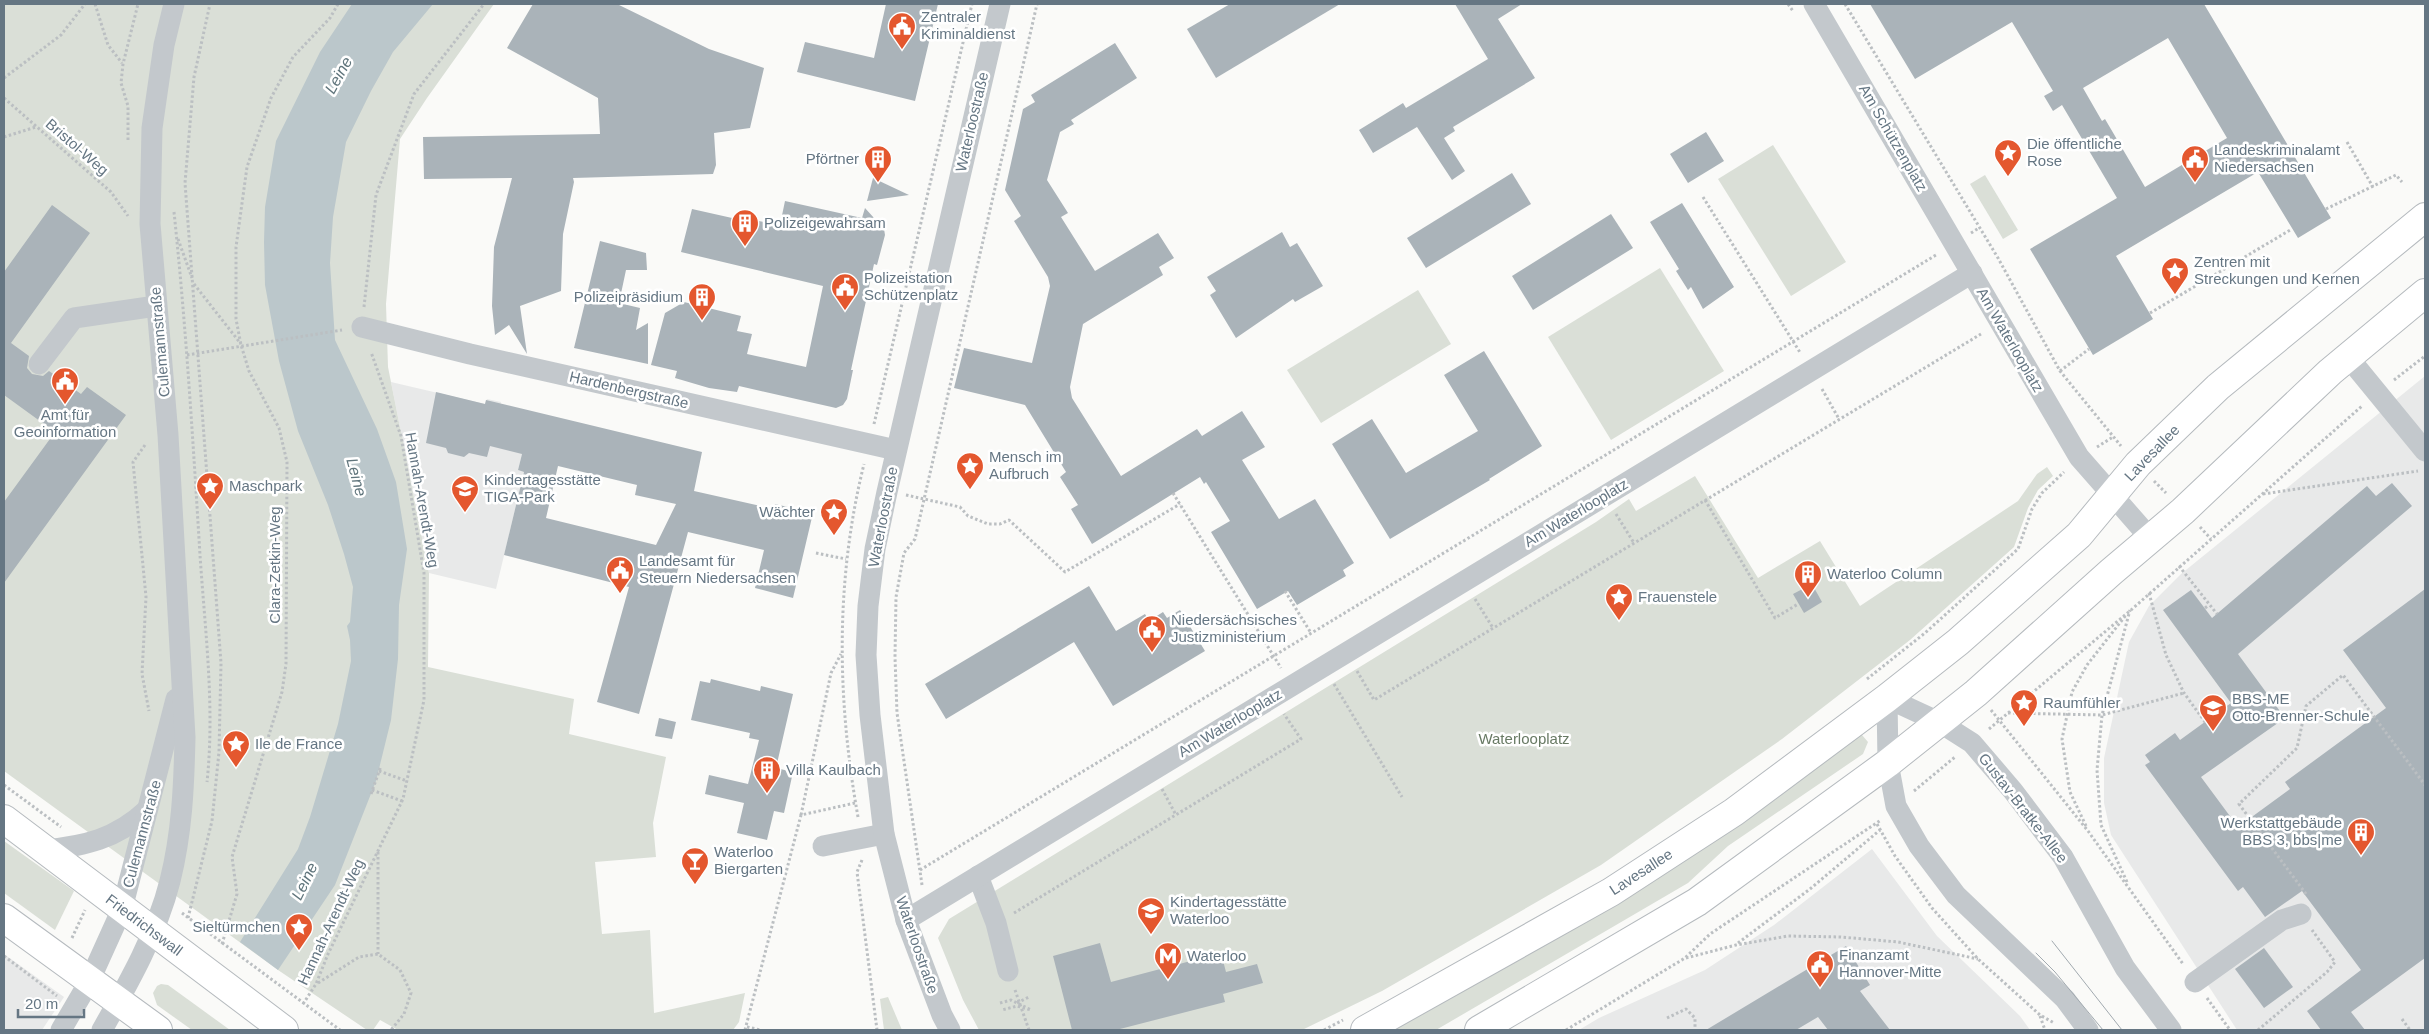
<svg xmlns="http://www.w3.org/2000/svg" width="2429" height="1034" font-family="Arial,sans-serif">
	<rect width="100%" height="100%" fill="#fafaf8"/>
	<g fill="#e8e9e9">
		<polygon points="2425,376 2425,1030 2237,1030 2111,835 2104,803 2104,758 2129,642 2149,606 2181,574"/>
		<polygon points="391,382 485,404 487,399 501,402 500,407 522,454 518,470 524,472 496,589 429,573"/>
		<polygon points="1872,849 1937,936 2020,1016 2030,1030 1579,1030 1599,1018 1705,970 1774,925"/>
		<polygon points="4,954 64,997 42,1030 4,1030"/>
	</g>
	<g fill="#dadfd7">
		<polygon points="4,4 494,4 427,98 400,139 386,304 388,367 429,573 428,667 574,699 569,734 666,757 653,823 656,857 595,862 602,934 650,930 654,1013 745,993 739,1022 733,1030 398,1030 380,1020 373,1030 367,1030 278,970 4,771"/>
		<polygon points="1773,145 1846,262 1791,296 1718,179"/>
		<polygon points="1985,175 2018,230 2003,239 1970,184"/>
		<polygon points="1660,268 1724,371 1611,440 1548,337"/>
		<polygon points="1418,290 1451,344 1321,423 1287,370"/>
		<polygon points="2047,467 2053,476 2038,490 2028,508 2014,547 1910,640 1782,739 1601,865 1382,991 1302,1030 979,1030 963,1000 938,938 949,919 1596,522 1629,499 1636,511 1695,476 1758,578 1820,541 1860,606 2018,501 2037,474"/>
		<polygon points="1855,735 1862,735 1868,742 1863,754 1728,846 1688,883 1436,1030 1394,1030 1578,924"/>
		<polygon points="4,841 74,891 55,930 4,893"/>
		<polygon points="161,984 168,985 230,1030 192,1030 157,1005 153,993 157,986"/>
		<polygon points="888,997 902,1030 884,1030 880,999"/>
	</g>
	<polygon fill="#bbc7cb" points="352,4 433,4 393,52 371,91 346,142 333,217 330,263 335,340 377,429 396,482 407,549 399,605 398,659 391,720 376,781 335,885 278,970 240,942 298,849 310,817 338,724 351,661 350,640 347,626 350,622 353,587 344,554 328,505 298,431 279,361 265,285 264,242 265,207 276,141 320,52"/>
	<g fill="#aab3b9" fill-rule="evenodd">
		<polygon points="533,4 617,4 709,49 764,68 750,128 714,133 716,165 713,174 573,178 574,182 563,234 561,291 520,306 527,354 509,325 495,335 492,306 494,247 512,178 424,179 423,137 600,134 598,98 507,48"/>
		<polygon points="886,4 938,4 915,101 797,72 805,42 874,58"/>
		<polygon points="1230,4 1340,4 1216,78 1187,29"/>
		<polygon points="1455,4 1522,4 1498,19 1535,78 1453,127 1455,131 1444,138 1465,171 1452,180 1417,127 1373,153 1359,130 1403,103 1406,108 1488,59"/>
		<path d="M1870,4H2204L2331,218L2298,238L2258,172L2116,256L2153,319L2093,355L2030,249L2117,198L2062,105L2053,111L2044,96L2053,91L2012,22L1915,79ZM2168,38L2227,138L2145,187L2105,119L2102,121L2083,88Z"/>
		<polygon points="1115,43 1137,78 1071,120 1074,124 1060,132 1047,180 1068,213 1061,217 1095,271 1158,233 1174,258 1159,267 1163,275 1083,324 1070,387 1072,398 1121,476 1197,429 1202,436 1242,411 1265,447 1242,460 1279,519 1315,499 1354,563 1343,570 1346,576 1297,605 1288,591 1257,609 1211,532 1230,521 1206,482 1204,484 1200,477 1092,544 1071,509 1078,505 1060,477 1066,472 1025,405 954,388 964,348 1032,363 1050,286 1048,277 1014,221 1021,216 1005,190 1023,109 1035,102 1031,95"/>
		<polygon points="1706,132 1724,161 1688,183 1670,154"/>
		<polygon points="1512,173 1531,204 1426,268 1407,238"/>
		<polygon points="873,178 909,195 867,201"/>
		<polygon points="785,201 862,218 865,208 884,229 885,235 877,265 874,264 851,370 853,370 847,399 843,405 836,408 739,386 737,392 709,388 675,378 677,371 651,365 665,313 684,302 741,316 737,331 752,334 747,354 806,367 823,286 681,252 692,209 741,220 742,218 780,225"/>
		<polygon points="1682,203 1734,287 1703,309 1691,287 1688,290 1676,271 1679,269 1650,222"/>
		<polygon points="52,205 90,233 11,343 29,356 27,368 32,374 43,376 49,371 81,394 87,387 126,415 4,583 4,502 55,432 4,395 4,272"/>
		<polygon points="1611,214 1633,248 1533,310 1512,276"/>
		<polygon points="1282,232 1290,247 1297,243 1323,286 1295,302 1293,299 1236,338 1210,295 1216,291 1207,277"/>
		<polygon points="600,241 646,253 647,270 626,270 619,303 640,308 636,330 648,323 648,364 574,348"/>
		<polygon points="1484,351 1542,446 1489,479 1490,480 1390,539 1332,444 1372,419 1406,473 1478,431 1444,375"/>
		<path d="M436,392L485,404L486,400L702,452L694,491L774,509L775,504L813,513L793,598L755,588L764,550L688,532L639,714L597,702L629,587L504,555L524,472L518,470L522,454L490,446L487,457L469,453L464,457L448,453L446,448L426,443ZM558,466L637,485L635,495L676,504L656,545L546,518Z"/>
		<polygon points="2392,483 2412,506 2238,654 2285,718 2201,777 2238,827 2290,789 2285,782 2386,708 2343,650 2425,589 2425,958 2351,1012 2365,1030 2321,1030 2307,1011 2361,970 2302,891 2265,917 2243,887 2238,891 2145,765 2150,762 2145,755 2175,733 2180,740 2231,703 2163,610 2191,590 2212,618 2367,486 2376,496"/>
		<polygon points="1812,584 1822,602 1804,613 1793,594"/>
		<polygon points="1089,586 1116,631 1145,614 1149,621 1163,612 1167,618 1180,610 1205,651 1113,706 1074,642 946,719 925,684"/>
		<polygon points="711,679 760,691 761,686 793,694 776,768 793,772 784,813 774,811 767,840 737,833 744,803 705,794 709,775 748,784 759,740 749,738 750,733 691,720 700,681 710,683"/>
		<polygon points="659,718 676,722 672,739 655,736"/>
		<polygon points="1100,943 1111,982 1221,953 1226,972 1257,964 1263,983 1223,994 1225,1002 1116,1030 1072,1030 1053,956"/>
		<polygon points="1846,946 1870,985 1860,991 1890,1030 1828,1030 1818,1017 1796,1030 1706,1030"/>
		<polygon points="2264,948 2293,987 2264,1008 2235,969"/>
	</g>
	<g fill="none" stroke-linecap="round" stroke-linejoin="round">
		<g stroke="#b5babe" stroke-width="30">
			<g id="major">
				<polyline points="4,819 284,1030"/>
				<polyline points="4,918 158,1030"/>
				<polyline points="1365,1030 1611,892 1734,812 1887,698 1958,642 2079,535 2138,464 2218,387 2425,217"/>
				<polyline points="1479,1030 1697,902 1888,763 1976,693 2111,572 2183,511 2330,372 2425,293"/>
			</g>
		</g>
		<g stroke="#bbbfc2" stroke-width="3" stroke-dasharray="2.5 2.5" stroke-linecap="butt">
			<polyline points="95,4 108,45 122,63"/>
			<polyline points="1788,4 1793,11"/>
			<polyline points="1845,4 1998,258 2060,371 2121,446"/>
			<polyline points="4,78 61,35 85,4"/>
			<polyline points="4,98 111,192 128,216"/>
			<polyline points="4,137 36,127"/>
			<polyline points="128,140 128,106 121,83 123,64 138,4"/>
			<polyline points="2347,142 2373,187"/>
			<polyline points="1703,197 1801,354"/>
			<polyline points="2326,209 2396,175 2402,182"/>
			<path d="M174,212C186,326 193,441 200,555C205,630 215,707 207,782"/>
			<polyline points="1971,233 1979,228"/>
			<polyline points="178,239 192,278"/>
			<polyline points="194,284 241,344"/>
			<polyline points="364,307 376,195 414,94 484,4"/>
			<polyline points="2150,313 2292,229"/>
			<polyline points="187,355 342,330"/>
			<polyline points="2060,371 2089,349"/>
			<polyline points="2394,380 2425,356"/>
			<polyline points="1822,389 1839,419"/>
			<polyline points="874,424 972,4"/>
			<polyline points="145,445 133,462 146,597 142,674 149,711"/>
			<polyline points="2097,447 2113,437"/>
			<polyline points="2154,481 2166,493"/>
			<polyline points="1173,493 1281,668"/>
			<polyline points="2263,494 2418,471"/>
			<polyline points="906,495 960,507 968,516 988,524 1000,524 1009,520 1065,572 1180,504"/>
			<polyline points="1705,500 1775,618 1798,604"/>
			<polyline points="1616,514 1634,543"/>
			<polyline points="2200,527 2211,539"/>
			<polyline points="816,553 846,559"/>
			<polyline points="2179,566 2217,614"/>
			<polyline points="1285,591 1311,633"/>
			<polyline points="2149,593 2166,655 2184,693 2205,722"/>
			<polyline points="1475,599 1493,628"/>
			<polyline points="2205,608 2209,605"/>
			<polyline points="1357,671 1374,700 1981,334"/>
			<polyline points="1867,679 1925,633 2018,549 2032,509 2042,493 2064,472"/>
			<polyline points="1334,684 1402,797"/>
			<polyline points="1991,710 2088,831 2183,964"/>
			<polyline points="2008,713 2102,715 2184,693"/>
			<polyline points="1989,729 2131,610 2362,406"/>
			<polyline points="324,742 332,744"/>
			<polyline points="379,771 407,781"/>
			<polyline points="4,785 61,827"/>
			<polyline points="1162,789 1176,815"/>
			<polyline points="372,790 402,801"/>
			<polyline points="1914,791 1955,757"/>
			<polyline points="371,794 381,766"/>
			<polyline points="801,815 831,673 841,654"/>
			<path d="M858,817C837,699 835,581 864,464"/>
			<polyline points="1877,824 1895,856 1932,908 1978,959 2040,1015 2054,1023"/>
			<polyline points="2086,826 2070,792 2062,739 2072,692 2087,665 2126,615"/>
			<polyline points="378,852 378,954"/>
			<polyline points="862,860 857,872 877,1030"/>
			<polyline points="920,870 1936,255"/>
			<polyline points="2127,882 2101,825 2097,770 2102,715 2130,610"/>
			<polyline points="922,885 897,713 895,657 896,597 904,553 915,539 1037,4"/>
			<polyline points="2306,894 2239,804 2297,748 2306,706 2343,675 2425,785"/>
			<polyline points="182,913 340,1030"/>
			<polyline points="1014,913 1301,739 1284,714"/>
			<polyline points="188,918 212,821 219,752 221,663 185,183 194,77 210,4"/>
			<polyline points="72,938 85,910"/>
			<polyline points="1738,943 1810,889 1880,830"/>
			<polyline points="222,944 237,894 232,857 282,692 286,664 287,462 279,428 249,371 241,345 236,319 236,247 247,167 271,98 293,57 330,18 338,4"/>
			<polyline points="4,956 57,996"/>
			<polyline points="1686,958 1736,945 1788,936 1841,937 1898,942 1978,959"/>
			<polyline points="318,983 359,957 378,954 400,970 411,993 404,1014 391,1030"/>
			<polyline points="1015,990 1029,1030"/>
			<polyline points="2207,998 2230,1030"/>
			<polyline points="1000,1003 1011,1000 1031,1010 1017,1006 1002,1010"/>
			<polyline points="1017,1003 1029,997"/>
			<polyline points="303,1004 316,984 328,954 403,799 424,700 424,573 401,436 371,352"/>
			<polyline points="2040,1016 2045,1030"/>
			<polyline points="1667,1018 1686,1009 1695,1018 1695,1030"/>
			<polyline points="2402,1019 2410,1030"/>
			<polyline points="747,1027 761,1030"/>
			<polyline points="745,1030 801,815 855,803"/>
			<polyline points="1324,1030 1343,1020"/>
			<polyline points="1566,1030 1685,958 1710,934 1881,820"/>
			<polyline points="2258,1030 2327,972 2335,962 2312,930"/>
		</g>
		<g stroke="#c3c8cc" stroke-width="21">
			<polyline points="1814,4 2079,457 2150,538"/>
			<polyline points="362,327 470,354 896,450"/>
			<polyline points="2348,357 2425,451"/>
			<polyline points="39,364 74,318 156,306"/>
			<polyline points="823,846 884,834"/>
			<path d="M44,850C85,846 116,839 147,810"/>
			<polyline points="978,876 996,923 1008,971"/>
			<polyline points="906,920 1972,273"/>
			<polyline points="2195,982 2282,920 2301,914"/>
			<polyline points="61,1030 89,982 122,909 176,699"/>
			<path d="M102,1030C128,984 157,933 170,881C182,833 184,786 185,737L168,435L150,224L152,128L164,45L174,4"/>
			<polyline points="950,1030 942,1015 906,920 884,834 870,715 866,655 868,606 875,549 887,492 1000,4"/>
			<polyline points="2088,1030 2065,999 1956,895 1919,846 1896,806 1888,763 1887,698 1939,722 1972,743 2013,791 2063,857 2125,968 2171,1030"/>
		</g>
		<use href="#major" stroke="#fff" stroke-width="28"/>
		<g stroke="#a2aab0" stroke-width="1">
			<polyline points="2052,941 2122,1030"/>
			<polyline points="2036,953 2055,972 2103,1030"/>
		</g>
	</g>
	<defs>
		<g id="civic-pin" transform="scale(1.4375)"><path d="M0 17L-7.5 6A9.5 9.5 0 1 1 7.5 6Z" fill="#e4572e" stroke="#fff"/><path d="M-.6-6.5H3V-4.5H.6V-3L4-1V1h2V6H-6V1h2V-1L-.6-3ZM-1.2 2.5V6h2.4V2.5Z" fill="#fff"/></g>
		<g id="sight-pin" transform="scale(1.4375)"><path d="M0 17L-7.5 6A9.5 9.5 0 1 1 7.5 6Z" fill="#e4572e" stroke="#fff"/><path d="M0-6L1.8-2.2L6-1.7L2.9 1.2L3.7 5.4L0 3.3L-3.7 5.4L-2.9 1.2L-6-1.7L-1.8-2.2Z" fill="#fff"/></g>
		<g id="building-pin" transform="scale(1.4375)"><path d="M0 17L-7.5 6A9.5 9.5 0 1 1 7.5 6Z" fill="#e4572e" stroke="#fff"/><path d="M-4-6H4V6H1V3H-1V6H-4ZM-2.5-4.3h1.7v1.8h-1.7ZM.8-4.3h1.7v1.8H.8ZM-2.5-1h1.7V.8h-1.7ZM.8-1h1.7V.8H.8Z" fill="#fff"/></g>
		<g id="school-pin" transform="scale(1.4375)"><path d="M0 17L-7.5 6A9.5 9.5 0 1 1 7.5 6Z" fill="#e4572e" stroke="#fff"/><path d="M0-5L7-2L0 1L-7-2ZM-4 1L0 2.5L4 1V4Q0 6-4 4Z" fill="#fff"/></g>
		<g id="university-pin" transform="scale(1.4375)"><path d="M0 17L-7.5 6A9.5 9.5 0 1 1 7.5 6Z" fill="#e4572e" stroke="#fff"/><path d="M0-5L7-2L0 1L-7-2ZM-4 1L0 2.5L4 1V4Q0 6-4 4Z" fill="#fff"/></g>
		<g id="bar-pin" transform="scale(1.4375)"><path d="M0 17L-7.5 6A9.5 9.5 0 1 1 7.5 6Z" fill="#e4572e" stroke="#fff"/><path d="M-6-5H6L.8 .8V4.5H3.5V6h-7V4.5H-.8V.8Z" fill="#fff"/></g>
		<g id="metro-pin" transform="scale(1.4375)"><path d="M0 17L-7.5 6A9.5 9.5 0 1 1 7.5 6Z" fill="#e4572e" stroke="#fff"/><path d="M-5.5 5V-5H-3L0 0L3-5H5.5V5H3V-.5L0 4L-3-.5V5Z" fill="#fff"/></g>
	</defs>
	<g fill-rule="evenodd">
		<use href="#civic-pin" x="902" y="26"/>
		<use href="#sight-pin" x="2008" y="153"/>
		<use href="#building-pin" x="878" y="159"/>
		<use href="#civic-pin" x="2195" y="159"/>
		<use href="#building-pin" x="745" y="223"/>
		<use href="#sight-pin" x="2175" y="271"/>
		<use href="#civic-pin" x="845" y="287"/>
		<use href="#building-pin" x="702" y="297"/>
		<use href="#civic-pin" x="65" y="381"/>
		<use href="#sight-pin" x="970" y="466"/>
		<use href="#sight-pin" x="210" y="486"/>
		<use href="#school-pin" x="465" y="489"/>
		<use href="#sight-pin" x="834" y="512"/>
		<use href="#civic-pin" x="620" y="570"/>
		<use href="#building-pin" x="1808" y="574"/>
		<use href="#sight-pin" x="1619" y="597"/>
		<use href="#civic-pin" x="1152" y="629"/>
		<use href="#sight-pin" x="2024" y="703"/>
		<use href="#university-pin" x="2213" y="708"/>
		<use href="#sight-pin" x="236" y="744"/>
		<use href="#building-pin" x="767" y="770"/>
		<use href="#building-pin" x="2361" y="832"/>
		<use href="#bar-pin" x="695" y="861"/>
		<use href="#school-pin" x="1151" y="911"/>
		<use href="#sight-pin" x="299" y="927"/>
		<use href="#metro-pin" x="1168" y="956"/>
		<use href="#civic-pin" x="1820" y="964"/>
	</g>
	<g text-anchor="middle" stroke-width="5" stroke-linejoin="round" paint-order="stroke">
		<g font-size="15" fill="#657683" stroke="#fff" text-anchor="start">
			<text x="921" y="22">Zentraler<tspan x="921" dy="17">Kriminaldienst</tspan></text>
			<text x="2027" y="149">Die öffentliche<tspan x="2027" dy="17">Rose</tspan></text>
			<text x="2214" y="155">Landeskriminalamt<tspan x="2214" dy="17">Niedersachsen</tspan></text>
			<text x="859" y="164" text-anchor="end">Pförtner</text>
			<text x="764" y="228">Polizeigewahrsam</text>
			<text x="2194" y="267">Zentren mit<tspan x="2194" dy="17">Streckungen und Kernen</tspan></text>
			<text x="864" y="283">Polizeistation<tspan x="864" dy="17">Schützenplatz</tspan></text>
			<text x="683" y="302" text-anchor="end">Polizeipräsidium</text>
			<text x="65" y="420" text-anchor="middle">Amt für<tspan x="65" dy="17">Geoinformation</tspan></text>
			<text x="989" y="462">Mensch im<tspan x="989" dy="17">Aufbruch</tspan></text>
			<text x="484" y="485">Kindertagesstätte<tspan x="484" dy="17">TIGA-Park</tspan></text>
			<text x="229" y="491">Maschpark</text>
			<text x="815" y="517" text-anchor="end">Wächter</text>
			<text x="639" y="566">Landesamt für<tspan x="639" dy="17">Steuern Niedersachsen</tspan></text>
			<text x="1827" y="579">Waterloo Column</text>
			<text x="1638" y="602">Frauenstele</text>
			<text x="1171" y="625">Niedersächsisches<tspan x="1171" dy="17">Justizministerium</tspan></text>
			<text x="2232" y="704">BBS-ME<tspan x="2232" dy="17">Otto-Brenner-Schule</tspan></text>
			<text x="2043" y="708">Raumfühler</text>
			<text x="255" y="749">Ile de France</text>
			<text x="786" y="775">Villa Kaulbach</text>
			<text x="2342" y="828" text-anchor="end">Werkstattgebäude<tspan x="2342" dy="17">BBS 3, bbs|me</tspan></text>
			<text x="714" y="857">Waterloo<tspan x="714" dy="17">Biergarten</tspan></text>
			<text x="1170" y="907">Kindertagesstätte<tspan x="1170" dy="17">Waterloo</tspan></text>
			<text x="280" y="932" text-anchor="end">Sieltürmchen</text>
			<text x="1839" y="960">Finanzamt<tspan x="1839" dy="17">Hannover-Mitte</tspan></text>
			<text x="1187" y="961">Waterloo</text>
		</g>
		<g font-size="15" fill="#657683" stroke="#fff">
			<text transform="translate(972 122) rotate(-77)" y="5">Waterloostraße</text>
			<text transform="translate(1893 138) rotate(60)" y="5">Am Schützenplatz</text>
			<text transform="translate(77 147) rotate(41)" y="5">Bristol-Weg</text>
			<text transform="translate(2010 340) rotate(60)" y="5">Am Waterlooplatz</text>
			<text transform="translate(160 342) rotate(-95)" y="5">Culemannstraße</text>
			<text transform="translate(629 390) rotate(13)" y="5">Hardenbergstraße</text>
			<text transform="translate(2152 453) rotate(-46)" y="5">Lavesallee</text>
			<text transform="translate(422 500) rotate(80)" y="5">Hannah-Arendt-Weg</text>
			<text transform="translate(1576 513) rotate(-31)" y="5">Am Waterlooplatz</text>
			<text transform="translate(883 517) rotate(-79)" y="5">Waterloostraße</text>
			<text transform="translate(275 565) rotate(-90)" y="5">Clara-Zetkin-Weg</text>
			<text transform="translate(1230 723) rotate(-31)" y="5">Am Waterlooplatz</text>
			<text transform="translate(2023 808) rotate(52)" y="5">Gustav-Bratke-Allee</text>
			<text transform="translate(142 834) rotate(-75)" y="5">Culemannstraße</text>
			<text transform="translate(1641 872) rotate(-33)" y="5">Lavesallee</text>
			<text transform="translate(331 922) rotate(-65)" y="5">Hannah-Arendt-Weg</text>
			<text transform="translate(144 925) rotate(37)" y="5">Friedrichswall</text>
			<text transform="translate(917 945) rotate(71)" y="5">Waterloostraße</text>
		</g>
		<g font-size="15" fill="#687a64" stroke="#fff">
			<text x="1524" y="744">Waterlooplatz</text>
		</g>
		<g font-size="16" font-style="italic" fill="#60757c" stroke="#fff">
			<text transform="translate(338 75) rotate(-61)" y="6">Leine</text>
			<text transform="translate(357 477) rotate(75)" y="6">Leine</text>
			<text transform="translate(304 881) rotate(-64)" y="6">Leine</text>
		</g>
	</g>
	<rect width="2429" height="1034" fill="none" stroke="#657683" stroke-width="10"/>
	<path d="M18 1009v8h66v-8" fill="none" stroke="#657683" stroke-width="2.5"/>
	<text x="25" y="1009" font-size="15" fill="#657683" stroke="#ffffff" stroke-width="4" paint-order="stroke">20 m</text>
</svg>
